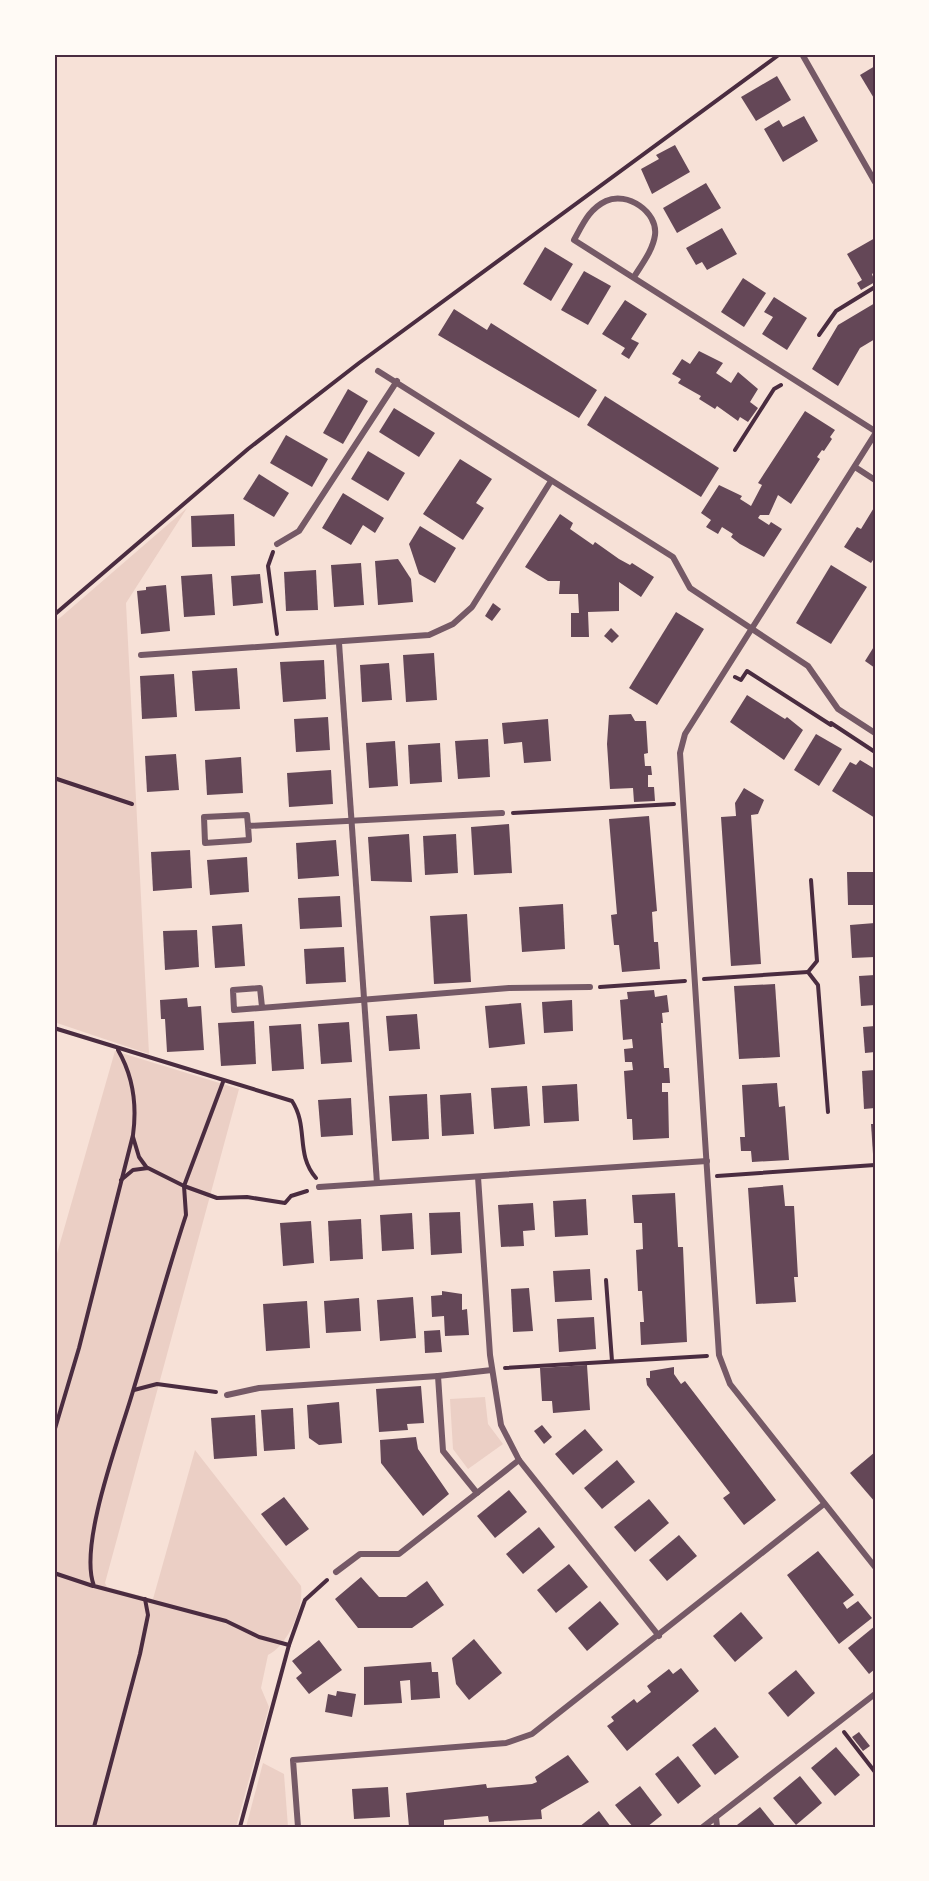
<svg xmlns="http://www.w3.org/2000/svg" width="929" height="1881" font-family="Poppins,sans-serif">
	<rect width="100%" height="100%" fill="#f7e1d7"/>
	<g fill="#ebcfc5">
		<polygon points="187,508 126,603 149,1054 54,1022 54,623"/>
		<path d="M115,1051L239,1089L105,1583L107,1587L153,1599L195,1450L301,1586C304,1608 288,1645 268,1655L261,1688L269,1707L236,1827H54V1264Z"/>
		<polygon points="485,1397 488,1424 503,1444 468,1469 453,1449 450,1399"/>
		<polygon points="263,1763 284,1774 288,1827 246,1827"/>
	</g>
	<g fill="#644757">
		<polygon points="875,66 875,100 860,75"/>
		<polygon points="777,76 791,100 756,121 741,97"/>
		<polygon points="804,116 818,141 783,162 764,129 779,120 783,127"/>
		<polygon points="675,145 690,172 652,194 641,169 659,159 656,155"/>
		<polygon points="706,183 721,208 677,233 663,208"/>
		<polygon points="722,228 737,254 707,270 702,262 696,265 686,248"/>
		<polygon points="875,238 875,272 872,274 875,282 861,290 857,283 862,280 847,254"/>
		<polygon points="545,247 573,264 551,301 523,284"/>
		<polygon points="584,271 611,286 588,325 561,310"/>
		<polygon points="743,278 766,293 744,327 721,312"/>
		<polygon points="774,297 807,318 787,350 762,334 773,317 764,312"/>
		<polygon points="625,300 647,314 631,339 639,343 629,359 621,354 625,348 602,334"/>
		<polygon points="875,303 875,339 860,348 838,386 812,369 838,325"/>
		<polygon points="454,309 487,330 491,323 597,390 579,418 438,335"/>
		<polygon points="699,351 723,363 716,373 731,383 738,372 758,389 750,402 758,408 748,422 740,417 738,421 717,406 715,409 699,399 701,396 678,383 681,379 672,374 682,359 690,364"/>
		<polygon points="348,389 368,401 343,444 323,433"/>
		<polygon points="605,396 719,468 701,497 587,425"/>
		<polygon points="394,408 435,433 419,457 379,432"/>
		<polygon points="805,411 835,430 830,437 832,439 824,451 822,450 817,457 820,459 791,504 778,495 769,515 760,515 758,518 769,525 771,522 782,529 764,557 740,544 731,537 733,534 722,527 718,534 706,527 711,520 701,513 719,485 742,496 740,499 751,506 762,485 758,483"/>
		<polygon points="286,435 328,459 312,487 270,463"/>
		<polygon points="368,451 405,473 388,501 351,479"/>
		<polygon points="460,459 492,479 476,503 484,508 463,540 423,514"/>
		<polygon points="259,474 289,493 274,517 243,499"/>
		<polygon points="343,493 384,518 375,533 363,525 351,545 322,528"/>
		<polygon points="875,506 875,557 871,563 844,547 857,527 861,529"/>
		<polygon points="234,514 235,546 192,547 191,516"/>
		<polygon points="560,514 573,523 570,529 593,545 595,542 619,559 630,565 632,563 654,577 641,597 619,582 619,611 588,612 589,637 571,637 571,613 579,613 578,594 559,594 560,581 548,581 525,567"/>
		<polygon points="420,526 456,548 435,583 419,574 409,544"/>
		<polygon points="398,559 411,579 413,602 378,605 375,561"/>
		<polygon points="361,563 364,605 334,607 331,565"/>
		<polygon points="831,565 867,587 831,644 796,623"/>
		<polygon points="316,570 318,610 286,611 284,572"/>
		<polygon points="212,574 215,615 184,617 181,576"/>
		<polygon points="260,574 263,603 233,606 231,576"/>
		<polygon points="166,585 170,631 141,634 137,591 146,590 146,587"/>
		<polygon points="493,603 501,609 492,621 485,616"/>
		<polygon points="676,612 704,629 657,705 629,688"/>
		<polygon points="611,628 619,636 612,643 604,636"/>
		<polygon points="875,645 875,668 865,661"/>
		<polygon points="434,653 437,700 406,702 403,655"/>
		<polygon points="324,660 326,699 283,702 280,662"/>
		<polygon points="389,663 392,700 362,702 360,665"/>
		<polygon points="237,668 240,709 195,711 192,671"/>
		<polygon points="174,674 177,717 142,719 140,676"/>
		<polygon points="747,695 785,719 787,717 803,730 784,760 730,722"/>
		<polygon points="631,714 635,721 646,721 648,753 644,754 645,766 651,766 652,775 648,775 648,787 654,787 655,801 634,802 633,788 610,789 607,744 609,715"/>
		<polygon points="328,717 330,750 296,752 294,719"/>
		<polygon points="548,719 551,761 524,763 522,742 504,744 502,723"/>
		<polygon points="816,734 842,749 819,786 794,770"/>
		<polygon points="488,739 490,777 458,779 455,741"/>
		<polygon points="395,741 398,786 369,788 366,743"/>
		<polygon points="440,743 442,782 410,784 408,745"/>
		<polygon points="176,754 179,790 147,792 145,756"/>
		<polygon points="241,757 243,793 207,795 205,760"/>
		<polygon points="860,760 875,769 875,818 832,791 850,762 856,765"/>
		<polygon points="331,770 333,804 289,807 287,773"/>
		<polygon points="744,788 764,800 758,814 751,815 761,964 731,966 721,817 736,816 735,803"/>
		<polygon points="649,816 657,911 652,912 654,942 658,942 660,969 622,972 619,945 614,945 611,915 617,914 609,819"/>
		<polygon points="509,824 512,873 474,875 471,827"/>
		<polygon points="409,834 412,882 371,881 368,837"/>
		<polygon points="456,834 458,873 425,875 423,836"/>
		<polygon points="336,840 339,876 298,879 296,843"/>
		<polygon points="190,850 192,888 153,891 151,852"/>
		<polygon points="247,857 249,892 210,895 207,860"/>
		<polygon points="847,872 875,872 875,905 848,905"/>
		<polygon points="340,896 342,927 300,929 298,898"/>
		<polygon points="563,904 565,949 522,952 519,907"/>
		<polygon points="467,914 471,982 434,984 430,916"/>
		<polygon points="875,923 875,957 852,958 850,925"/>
		<polygon points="242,924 245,966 215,968 212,926"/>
		<polygon points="197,930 199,967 165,970 163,931"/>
		<polygon points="344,947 346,982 306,984 304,949"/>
		<polygon points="875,975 875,1005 861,1006 859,976"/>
		<polygon points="775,984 780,1057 739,1059 734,986"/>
		<polygon points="654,990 655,997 667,995 669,1012 662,1013 663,1023 661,1023 664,1068 669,1068 670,1083 662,1083 662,1092 668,1092 669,1138 633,1140 632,1119 627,1119 624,1071 633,1070 632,1062 625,1062 624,1049 633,1048 632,1039 623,1040 620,1000 628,999 627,992"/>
		<polygon points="187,998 188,1007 201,1006 204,1050 167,1052 165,1019 161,1019 160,1000"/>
		<polygon points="572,1000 573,1031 544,1033 542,1002"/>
		<polygon points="521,1003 525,1044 489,1048 485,1006"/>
		<polygon points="417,1014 420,1049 389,1051 386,1016"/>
		<polygon points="254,1021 256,1064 221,1066 218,1023"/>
		<polygon points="349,1022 352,1062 321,1064 318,1024"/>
		<polygon points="301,1024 304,1069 272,1071 269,1026"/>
		<polygon points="875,1026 875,1052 865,1053 863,1027"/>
		<polygon points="875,1070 875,1108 864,1109 862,1071"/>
		<polygon points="777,1083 779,1107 785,1106 789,1160 752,1162 751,1151 741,1151 740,1137 745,1137 742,1085"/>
		<polygon points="577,1084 579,1121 544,1123 542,1086"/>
		<polygon points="527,1086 530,1126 494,1129 491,1088"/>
		<polygon points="471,1093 474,1134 442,1136 440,1095"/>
		<polygon points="427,1094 429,1139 392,1141 389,1096"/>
		<polygon points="351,1098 353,1135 321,1137 318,1100"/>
		<polygon points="871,1124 875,1124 875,1154 873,1154"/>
		<polygon points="783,1185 785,1206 794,1206 798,1277 794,1277 796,1302 756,1304 748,1188"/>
		<polygon points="675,1193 678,1247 683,1247 687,1342 641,1345 640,1322 644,1322 642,1291 638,1291 636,1250 643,1249 642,1223 634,1223 632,1195"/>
		<polygon points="586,1199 588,1235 555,1237 553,1201"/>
		<polygon points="533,1203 535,1230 523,1231 524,1246 501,1247 498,1205"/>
		<polygon points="460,1212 462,1253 431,1255 429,1213"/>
		<polygon points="412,1213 414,1249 382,1251 380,1215"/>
		<polygon points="361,1219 363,1259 330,1261 328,1221"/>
		<polygon points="311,1221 314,1263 283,1266 280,1223"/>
		<polygon points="590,1269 592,1300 555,1302 553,1271"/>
		<polygon points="529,1288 533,1331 513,1332 511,1289"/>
		<polygon points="442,1291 462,1294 462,1310 467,1309 469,1335 445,1336 444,1316 432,1317 431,1296 442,1295"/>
		<polygon points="413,1297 416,1338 380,1341 377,1300"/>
		<polygon points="359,1298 361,1331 326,1333 324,1301"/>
		<polygon points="307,1301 310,1348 266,1351 263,1304"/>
		<polygon points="594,1317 596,1349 559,1352 557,1319"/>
		<polygon points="440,1330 442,1352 425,1353 424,1331"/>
		<polygon points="587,1365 590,1410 553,1413 552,1401 542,1401 540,1368"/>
		<polygon points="674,1367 674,1374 681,1384 685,1381 776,1500 744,1525 723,1498 730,1493 647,1385 646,1378 650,1378 650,1371"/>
		<polygon points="421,1386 424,1423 407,1424 408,1430 379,1432 376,1389"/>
		<polygon points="339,1402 342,1443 319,1445 309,1438 307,1405"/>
		<polygon points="293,1408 295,1449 264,1451 261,1410"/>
		<polygon points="255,1415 257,1456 214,1459 211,1418"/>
		<polygon points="542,1425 552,1437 544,1444 534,1431"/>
		<polygon points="585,1429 603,1450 573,1475 555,1454"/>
		<polygon points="416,1437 418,1449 449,1494 423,1516 381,1463 380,1440"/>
		<polygon points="875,1452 875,1502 850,1473"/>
		<polygon points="617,1460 635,1482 602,1509 584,1488"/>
		<polygon points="509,1490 527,1512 495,1538 477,1516"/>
		<polygon points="284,1497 309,1529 286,1546 261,1514"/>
		<polygon points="649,1499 669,1523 635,1552 614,1527"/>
		<polygon points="539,1527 555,1547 523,1574 506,1554"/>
		<polygon points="679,1535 697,1556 667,1581 649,1560"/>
		<polygon points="818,1551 854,1595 843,1603 847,1609 858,1601 872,1618 839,1644 787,1575"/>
		<polygon points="569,1564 588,1587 556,1613 537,1590"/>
		<polygon points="361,1577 379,1597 406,1597 427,1581 444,1605 412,1628 358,1628 335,1599"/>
		<polygon points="600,1601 619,1624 587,1651 568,1628"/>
		<polygon points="741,1612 763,1638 735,1662 713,1636"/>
		<polygon points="875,1626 875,1669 869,1674 848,1648"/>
		<polygon points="474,1639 502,1673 469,1700 456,1684 452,1658"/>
		<polygon points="319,1640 342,1670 309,1694 296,1678 302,1673 292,1661"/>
		<polygon points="431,1662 432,1672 438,1672 440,1698 411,1700 410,1680 400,1681 402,1703 364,1705 364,1667"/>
		<polygon points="681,1668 699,1691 627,1751 607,1726 614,1721 611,1717 634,1699 637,1703 651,1692 647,1686 669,1669 673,1674"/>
		<polygon points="796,1670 815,1693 788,1717 768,1693"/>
		<polygon points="337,1691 356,1694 352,1717 325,1712 328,1694 336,1696"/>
		<polygon points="715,1727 739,1757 715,1775 692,1745"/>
		<polygon points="859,1732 870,1746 863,1751 852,1737"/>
		<polygon points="836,1747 860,1775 835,1796 811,1768"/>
		<polygon points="568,1755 589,1782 541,1810 542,1819 489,1822 488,1816 444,1820 444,1825 409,1827 406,1793 486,1784 487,1788 532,1784 537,1782 535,1777"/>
		<polygon points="678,1756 701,1786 678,1804 655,1774"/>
		<polygon points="800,1776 822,1803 796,1825 773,1798"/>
		<polygon points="640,1786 662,1815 647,1827 633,1827 615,1805"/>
		<polygon points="388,1787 390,1817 354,1819 352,1789"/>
		<polygon points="760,1807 776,1827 738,1827 737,1825"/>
		<polygon points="599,1811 611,1827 579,1827"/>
	</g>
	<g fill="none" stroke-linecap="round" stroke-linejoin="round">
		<g stroke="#4a2c40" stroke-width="4">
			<polyline points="819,335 836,311 875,287"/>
			<polyline points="735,450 774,389 781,385"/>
			<polyline points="273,552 268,566 277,634"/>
			<polyline points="54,615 248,449 359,363 780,54"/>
			<polyline points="735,677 741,680 747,671 831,725"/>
			<polyline points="831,723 875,752"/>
			<polyline points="54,778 132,804"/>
			<polyline points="513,813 674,804"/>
			<polyline points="811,880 817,961 808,972 818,985 828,1112"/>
			<polyline points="704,979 808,972"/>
			<polyline points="600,987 685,981"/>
			<path d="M54,1028L292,1101C309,1127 295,1154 316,1178"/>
			<path d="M223,1082L184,1186L186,1215C167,1273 151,1332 133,1391C120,1436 78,1545 94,1586L226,1621L259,1637L289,1645"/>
			<polyline points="133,1137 139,1157 147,1168"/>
			<polyline points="717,1176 875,1165"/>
			<polyline points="121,1180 133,1170 148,1168 184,1186 217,1198 247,1197 285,1203 291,1196 307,1191"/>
			<polyline points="606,1280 612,1361"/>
			<polyline points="505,1368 707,1356"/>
			<polyline points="134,1390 157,1384 216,1392"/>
			<path d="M54,1432L79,1348L133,1135C137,1106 133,1076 118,1050"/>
			<polyline points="54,1573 93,1586"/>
			<polyline points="844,1732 875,1772"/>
			<polyline points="94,1827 140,1654 148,1615 145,1599"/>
			<polyline points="240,1827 289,1645 305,1600 327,1580"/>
		</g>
		<g stroke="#755966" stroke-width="6">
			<polyline points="802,54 875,182"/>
			<path d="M634,277C642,264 653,250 655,235C658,212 627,191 606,201C589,209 583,224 574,240L875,431"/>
			<polyline points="378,371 673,557 690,588 808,666 838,709 875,733"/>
			<polyline points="875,434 685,734 680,753 719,1355 730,1384 875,1567"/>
			<polyline points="855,467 875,480"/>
			<polyline points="277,544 299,531 397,381"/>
			<polyline points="339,643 377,1183"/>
			<polyline points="141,655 429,635 453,624 472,607 551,481"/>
			<polyline points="248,826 247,815 204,817 205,843 249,840 248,826 502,813"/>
			<polyline points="262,1007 260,988 233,990 234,1010 509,988 590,987"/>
			<polyline points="478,1177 490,1355 501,1425 519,1460 659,1636"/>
			<polyline points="319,1187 707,1161"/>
			<polyline points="492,1370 438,1376 443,1451 477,1493 519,1460"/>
			<polyline points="227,1395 259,1388 438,1376"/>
			<polyline points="336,1572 360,1554 399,1554 477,1493"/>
			<polyline points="298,1827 293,1760 506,1743 532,1734 824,1504"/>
			<polyline points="703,1827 716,1817"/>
			<polyline points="717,1827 716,1817 875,1694"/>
		</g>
	</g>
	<rect width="929" height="1881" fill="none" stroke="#fffaf5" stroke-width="111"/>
	<rect x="56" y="56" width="818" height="1770" fill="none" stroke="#4a2c40" stroke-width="2"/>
</svg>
